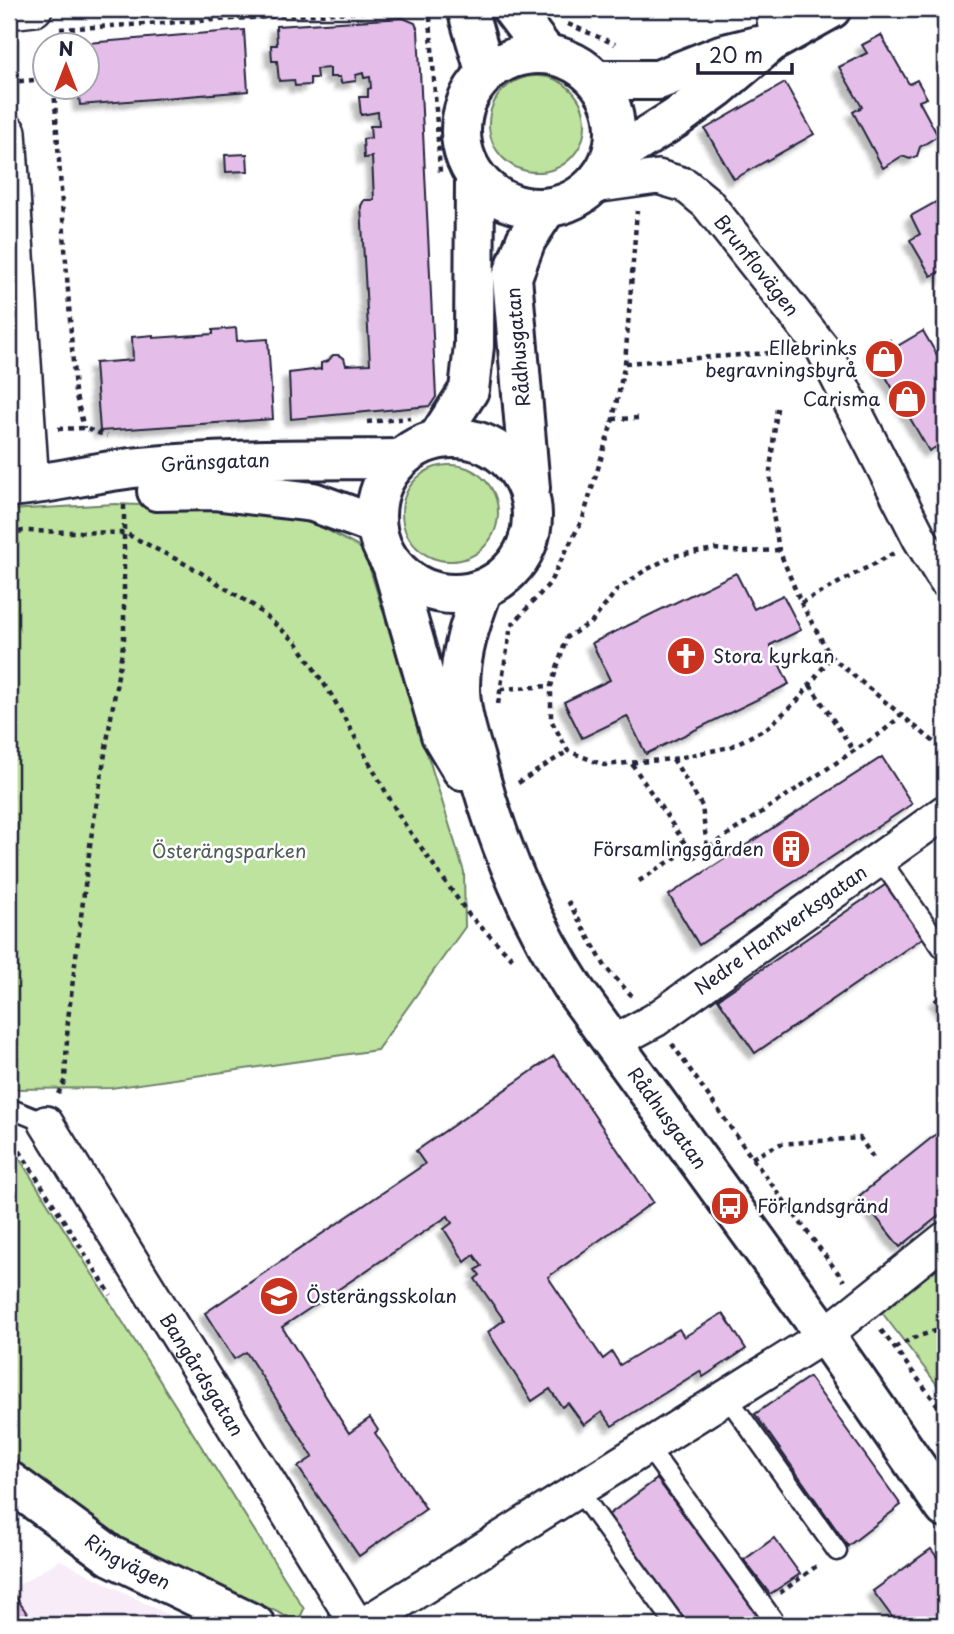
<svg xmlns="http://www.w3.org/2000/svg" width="954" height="1634" font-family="'Playpen Sans',sans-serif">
	<defs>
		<filter id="shadow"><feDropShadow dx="-6" dy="6" stdDeviation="2" flood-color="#0004"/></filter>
	</defs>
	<rect width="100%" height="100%" fill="#fff"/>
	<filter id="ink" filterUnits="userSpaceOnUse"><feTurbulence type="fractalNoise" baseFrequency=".0143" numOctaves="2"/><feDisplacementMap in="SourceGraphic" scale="14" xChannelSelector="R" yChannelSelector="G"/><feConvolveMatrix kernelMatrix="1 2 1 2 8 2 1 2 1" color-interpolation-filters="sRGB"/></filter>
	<g filter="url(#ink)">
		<polygon fill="#f7ecf8" points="60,1560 188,1625 9,1625 9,1591"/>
		<g fill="#bde39e" stroke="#70826c" stroke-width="2">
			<circle cx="537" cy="124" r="48"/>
			<circle cx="450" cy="513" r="48"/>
			<polygon points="115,504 239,509 316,524 364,550 464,872 465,927 377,1050 111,1088 9,1089 9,510"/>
			<polygon points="9,1142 304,1609 298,1622 122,1538 9,1456"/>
			<polygon points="945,1258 945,1395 880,1310"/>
		</g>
		<g fill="#e4bee8" stroke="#22223b" stroke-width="2" filter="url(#shadow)">
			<polygon points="403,18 415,23 418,30 436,397 430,406 291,419 289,373 321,369 321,363 328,361 333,355 338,355 344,358 346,365 370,364 361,206 364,200 374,200 372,157 364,158 363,139 371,138 370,126 379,126 378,112 361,115 359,97 368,97 368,89 371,88 370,77 364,78 363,73 356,75 356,81 341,83 340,77 330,77 330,68 316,69 317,78 310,78 310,85 295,86 294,80 279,81 277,61 272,61 271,45 277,45 276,26"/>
			<polygon points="244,30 248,91 80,105 78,88 88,88 88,46 75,44"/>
			<polygon points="881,35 909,84 917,80 927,98 919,101 938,136 920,147 917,156 910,159 902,156 883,168 853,112 862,107 839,67 867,53 862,45"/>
			<polygon points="785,83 814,134 734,179 705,129"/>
			<polygon points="247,154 248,171 226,172 225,155"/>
			<polygon points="945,197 945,279 941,271 931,276 910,240 920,234 911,216"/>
			<polygon points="236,328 237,341 268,339 273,419 100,431 95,363 133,360 132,337 153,335 153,338 213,334 213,330"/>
			<polygon points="923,331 940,360 945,357 945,442 929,451 871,351 890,340 894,348"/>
			<polygon points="736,573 754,609 783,595 801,630 770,645 789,684 646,754 627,716 582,738 564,702 610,680 592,643"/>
			<polygon points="882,757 912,804 699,945 669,895"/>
			<polygon points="888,883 924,937 755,1053 718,999"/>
			<polygon points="945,993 945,1014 935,1000"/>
			<polygon points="554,1056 653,1202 548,1277 603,1359 612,1352 620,1365 679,1329 684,1337 723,1313 746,1349 703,1377 700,1371 612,1426 602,1412 584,1425 568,1403 562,1407 550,1389 532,1401 488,1332 504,1320 475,1279 480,1275 476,1270 482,1266 474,1255 465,1262 444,1229 452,1223 448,1216 282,1327 349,1433 370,1418 378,1430 375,1433 426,1509 359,1556 298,1467 313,1457 295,1428 246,1352 234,1359 205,1313 425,1164 416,1151"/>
			<polygon points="945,1127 945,1211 900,1247 859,1196"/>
			<polygon points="809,1377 901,1505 848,1546 755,1414"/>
			<polygon points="657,1479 763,1620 755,1625 686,1625 607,1516"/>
			<polygon points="774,1538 800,1574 770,1594 744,1560"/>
			<polygon points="931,1549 945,1568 945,1625 898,1625 873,1591"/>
			<polygon points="13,1593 35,1625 9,1625 9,1596"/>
		</g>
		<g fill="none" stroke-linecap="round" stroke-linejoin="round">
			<g stroke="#22223b" stroke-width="23">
				<g id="service">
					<polyline points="765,9 770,43"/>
					<polyline points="880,859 945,952"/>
					<polyline points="9,1108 46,1123"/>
					<polyline points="728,1398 837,1551"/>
					<polyline points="648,1447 777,1625"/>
					<polyline points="578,1490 676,1625"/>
				</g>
			</g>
			<g stroke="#22223b" stroke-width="38">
				<g id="minor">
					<polyline points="9,12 35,9"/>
					<polyline points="9,132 32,485"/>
					<path id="s1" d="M594,186L658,177L685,185L707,203L823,349L920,539L945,580"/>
					<path id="s2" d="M614,1042L655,1020L945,812"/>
					<path id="s3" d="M46,1123L357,1625"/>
					<polyline points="363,1625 825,1335 945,1239"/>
				</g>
			</g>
			<g stroke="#22223b" stroke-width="44">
				<g id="tertiary">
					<path id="s4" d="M9,1481L111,1556L255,1625"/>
				</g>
			</g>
			<g stroke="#22223b" stroke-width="44">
				<g id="secondary">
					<polyline points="467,9 486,74"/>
					<polyline points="512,9 546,54"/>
					<circle cx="538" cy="131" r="77"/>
					<polyline points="597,80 658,80 721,55 758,46"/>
					<polyline points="611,159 676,118 717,88 770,43 831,9"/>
					<circle cx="454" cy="516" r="78"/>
					<polyline points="438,438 469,390 474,346 475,178"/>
					<path id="s5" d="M9,487C54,484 97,471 142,467C227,458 314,460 399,459"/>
					<polyline points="530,488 512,277 526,240 546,209"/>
					<polyline points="157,491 213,490 313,502 376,525"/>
					<polyline points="392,564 441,735 462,770"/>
					<path id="s6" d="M483,589C471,621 460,652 460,687C460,711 468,736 475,759C497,843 529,920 576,992L825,1335L945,1508"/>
				</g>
			</g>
			<g stroke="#22223b" stroke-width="4.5" stroke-dasharray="5 5" stroke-linecap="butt">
				<polyline points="430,17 440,172"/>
				<polyline points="568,24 615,44"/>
				<polyline points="60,29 405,9"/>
				<polyline points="9,82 46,79"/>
				<polyline points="54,88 75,392 84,428"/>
				<polyline points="625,363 785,352"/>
				<polyline points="777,408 770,471 773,514 779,550 801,603 831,657 945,751"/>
				<polyline points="613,419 640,418"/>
				<polyline points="367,422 411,418"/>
				<polyline points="58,429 84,428 107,436"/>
				<polyline points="9,534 23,531 125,533 195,569 254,606 297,643 332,696 401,819 469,915 513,959"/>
				<polyline points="779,550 744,552 715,549 673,556 644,571 617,590 592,622 567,637 551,686 551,720 568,751 604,765 673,759 730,747 767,728 798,700 831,657"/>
				<polyline points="801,603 894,553"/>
				<polyline points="810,685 854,751"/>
				<polyline points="501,689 551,686"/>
				<polyline points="498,704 511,626 549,584 583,518 613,419 625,363 637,211"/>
				<polyline points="673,759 702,806 707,848"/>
				<polyline points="632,764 694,857 881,733 903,714"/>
				<polyline points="518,783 568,751"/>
				<polyline points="639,881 689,849"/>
				<polyline points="568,901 606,968 633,997"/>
				<polyline points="672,1044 752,1158 844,1281"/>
				<polyline points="58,1094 65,1080 68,1019 91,838 124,639 124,503"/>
				<polyline points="9,1134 111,1295"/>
				<polyline points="752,1158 780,1144 860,1138 874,1159"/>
				<polyline points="881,1330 945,1415"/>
				<polyline points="895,1348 913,1338 945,1328"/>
				<polyline points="780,1593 818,1565"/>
			</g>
			<use href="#service" stroke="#fff" stroke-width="18"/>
			<use href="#minor" stroke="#fff" stroke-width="33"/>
			<use href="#tertiary" stroke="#fff" stroke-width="38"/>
			<use href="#secondary" stroke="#fff" stroke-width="38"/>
		</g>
	</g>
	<defs>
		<g id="shop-disc" transform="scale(2.0125)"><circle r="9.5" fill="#c8321e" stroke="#fff"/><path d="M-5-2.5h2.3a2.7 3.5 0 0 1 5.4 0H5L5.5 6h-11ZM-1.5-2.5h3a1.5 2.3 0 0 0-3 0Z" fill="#fff"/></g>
		<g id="church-disc" transform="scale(2.0125)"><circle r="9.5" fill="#c8321e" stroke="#fff"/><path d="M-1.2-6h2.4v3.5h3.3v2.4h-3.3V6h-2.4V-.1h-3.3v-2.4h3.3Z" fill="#fff"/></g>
		<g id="building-disc" transform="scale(2.0125)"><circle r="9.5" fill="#c8321e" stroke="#fff"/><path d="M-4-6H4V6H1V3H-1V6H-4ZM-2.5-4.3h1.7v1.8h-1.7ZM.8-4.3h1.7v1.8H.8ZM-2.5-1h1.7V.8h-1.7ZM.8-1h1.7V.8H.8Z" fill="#fff"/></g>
		<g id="bus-disc" transform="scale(2.0125)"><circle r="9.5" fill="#c8321e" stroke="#fff"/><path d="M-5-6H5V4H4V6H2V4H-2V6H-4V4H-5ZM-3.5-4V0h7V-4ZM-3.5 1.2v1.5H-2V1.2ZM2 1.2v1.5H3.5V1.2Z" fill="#fff"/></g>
		<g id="school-disc" transform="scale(2.0125)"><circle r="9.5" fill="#c8321e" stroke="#fff"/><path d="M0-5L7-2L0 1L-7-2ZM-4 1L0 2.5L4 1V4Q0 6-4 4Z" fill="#fff"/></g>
	</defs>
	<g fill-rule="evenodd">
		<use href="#shop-disc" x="884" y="359"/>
		<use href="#shop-disc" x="907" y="399"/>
		<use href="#church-disc" x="686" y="656"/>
		<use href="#building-disc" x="791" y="849"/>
		<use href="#bus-disc" x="730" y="1206"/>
		<use href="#school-disc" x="279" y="1296"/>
	</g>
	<g text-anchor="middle" stroke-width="5" stroke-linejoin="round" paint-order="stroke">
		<g font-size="19" fill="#22223b" stroke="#fff">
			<text dy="7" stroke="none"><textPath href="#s1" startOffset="201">Brunflovägen</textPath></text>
			<text transform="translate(518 347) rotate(-95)" y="7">Rådhusgatan</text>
			<text dy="7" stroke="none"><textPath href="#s5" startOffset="208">Gränsgatan</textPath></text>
			<text dy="7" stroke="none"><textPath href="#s2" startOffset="201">Nedre Hantverksgatan</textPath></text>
			<text dy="7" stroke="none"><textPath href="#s6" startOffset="586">Rådhusgatan</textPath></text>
			<text dy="7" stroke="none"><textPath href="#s3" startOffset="296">Bangårdsgatan</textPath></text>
			<text dy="7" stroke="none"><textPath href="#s4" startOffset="144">Ringvägen</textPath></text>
		</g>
		<g font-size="19" fill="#22223b" stroke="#fff" text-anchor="end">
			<text x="857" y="355">Ellebrinks<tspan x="857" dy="22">begravningsbyrå</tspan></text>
			<text x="880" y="406">Carisma</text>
			<text x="713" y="663" text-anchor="start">Stora kyrkan</text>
			<text x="764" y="856">Församlingsgården</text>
			<text x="757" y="1213" text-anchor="start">Förlandsgränd</text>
			<text x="306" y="1303" text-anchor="start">Österängsskolan</text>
		</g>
		<g font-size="19" fill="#505c59" stroke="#fff">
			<text x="229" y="858">Österängsparken</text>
		</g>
	</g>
	<rect width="954" height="1634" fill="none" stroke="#fff" stroke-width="35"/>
	<rect x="18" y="18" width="919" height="1599" fill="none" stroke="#22223b" stroke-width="2.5" filter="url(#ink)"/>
	<g transform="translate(66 66)"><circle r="33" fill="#ffffff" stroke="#a7a7b1" stroke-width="2"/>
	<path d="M0-5L12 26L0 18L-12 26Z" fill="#c8321e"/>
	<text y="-10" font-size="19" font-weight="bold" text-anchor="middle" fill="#22223b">N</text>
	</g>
	<path d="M698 63v10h94v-10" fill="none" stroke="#22223b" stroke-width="3.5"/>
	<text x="709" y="63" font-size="21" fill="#22223b" stroke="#ffffff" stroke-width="5" paint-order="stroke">20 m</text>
</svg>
